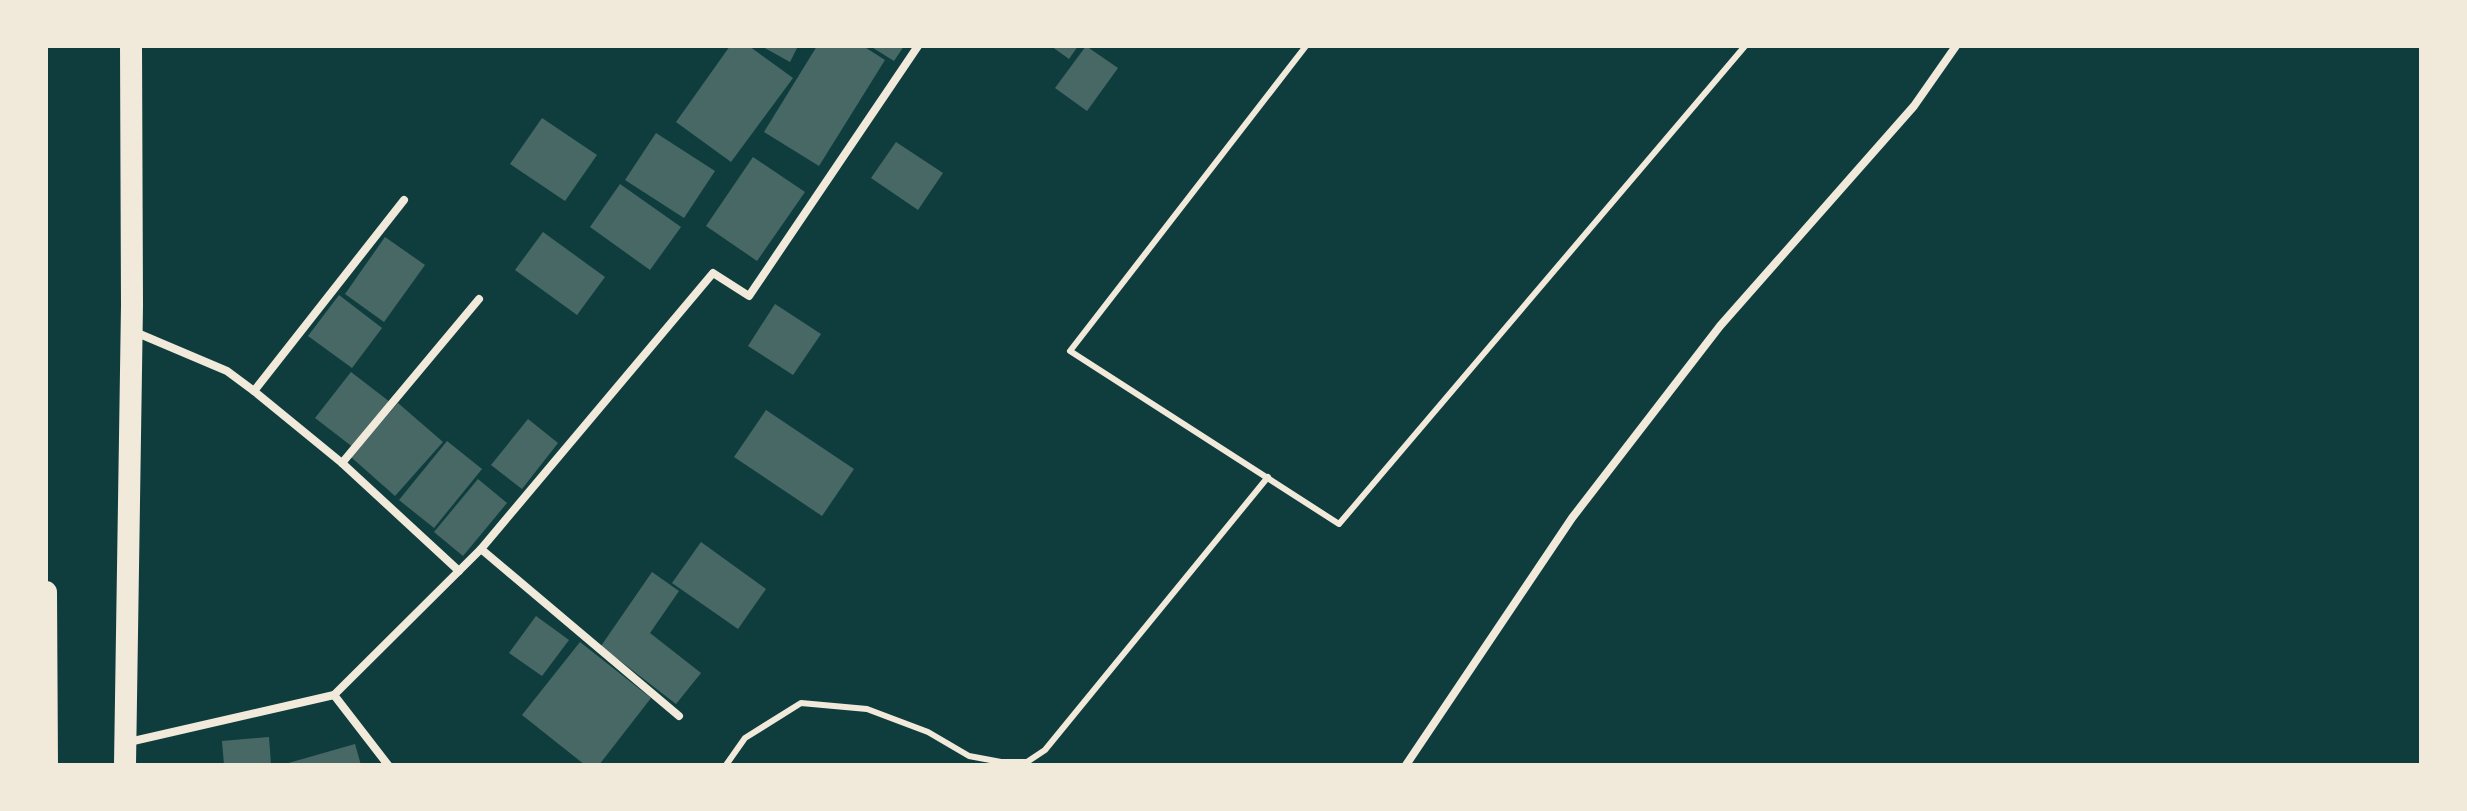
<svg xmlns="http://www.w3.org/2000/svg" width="2467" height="811" font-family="Rubik,sans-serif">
	<rect width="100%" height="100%" fill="#0f3d3e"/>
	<g fill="#486865">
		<polygon points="730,46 749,46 793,78 731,162 676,122"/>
		<polygon points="761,46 798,46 790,62"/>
		<polygon points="817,46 863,46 885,60 819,166 764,132"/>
		<polygon points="870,46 904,46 894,61"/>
		<polygon points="1051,46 1078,46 1069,59"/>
		<polygon points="1086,46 1118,68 1087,111 1055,88"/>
		<polygon points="542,118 597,155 565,201 510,164"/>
		<polygon points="656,133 715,171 684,218 625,180"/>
		<polygon points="896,142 943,173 918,210 871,178"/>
		<polygon points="753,157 805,192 757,261 706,226"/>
		<polygon points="620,184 681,227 650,270 590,227"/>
		<polygon points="543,232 605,277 577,315 515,270"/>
		<polygon points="385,237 425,265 384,322 345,294"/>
		<polygon points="339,295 382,328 352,368 308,336"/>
		<polygon points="775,304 821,334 793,375 748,346"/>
		<polygon points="351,372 390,402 354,448 315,418"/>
		<polygon points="398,403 443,442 395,496 351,457"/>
		<polygon points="766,410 854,469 822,516 734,457"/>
		<polygon points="528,419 558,443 522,489 491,465"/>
		<polygon points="447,441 482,469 434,528 399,500"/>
		<polygon points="478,479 507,503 463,556 434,532"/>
		<polygon points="701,542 766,589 738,629 672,583"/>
		<polygon points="652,572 679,591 650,633 701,673 676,704 601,646"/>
		<polygon points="536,616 569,640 542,676 509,653"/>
		<polygon points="580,642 651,698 599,765 585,765 522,715"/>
		<polygon points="269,737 271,765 224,765 222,741"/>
		<polygon points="355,744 361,765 285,765 285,764"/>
	</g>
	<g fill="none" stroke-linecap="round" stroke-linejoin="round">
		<g stroke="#f1e9da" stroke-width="6">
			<polyline points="1306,46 1070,351 1339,524 1745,46"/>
			<polyline points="726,765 745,738 801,703 867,709 928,732 969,756 1001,762 1027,762 1045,750 1268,477"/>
		</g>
		<g stroke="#f1e9da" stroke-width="8">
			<polyline points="135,332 227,371 254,391 342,463 459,571"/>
			<polyline points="254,391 404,200"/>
			<polyline points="342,463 479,299"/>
			<polyline points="481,549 679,716"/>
			<polyline points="334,695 388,765"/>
			<polyline points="129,742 334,695 481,549 713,273 749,296 918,46"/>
			<polyline points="1406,765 1572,518 1720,326 1914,106 1956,46"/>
		</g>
		<g stroke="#f1e9da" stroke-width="22">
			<polyline points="46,592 47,765"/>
			<polyline points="125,765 132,305 131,46"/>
		</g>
	</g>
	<rect width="2467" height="811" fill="none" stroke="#f1e9da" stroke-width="96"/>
</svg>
